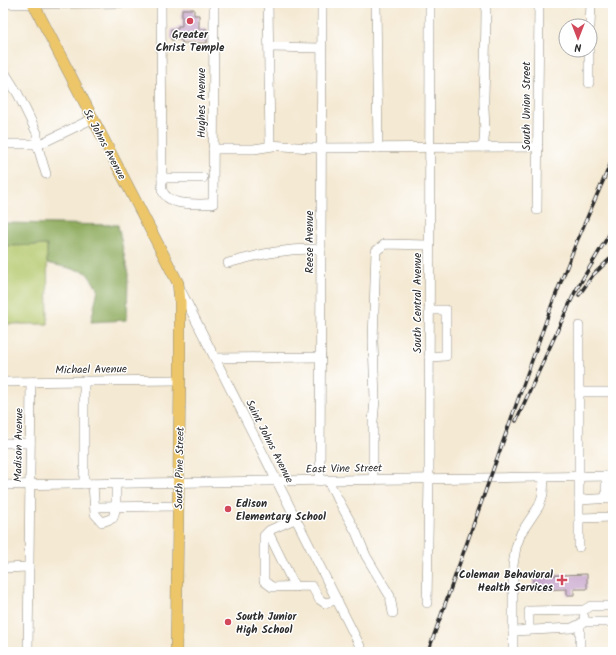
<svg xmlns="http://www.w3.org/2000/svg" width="616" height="655" font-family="Kalam,sans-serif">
	<rect width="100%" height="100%" fill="#fff"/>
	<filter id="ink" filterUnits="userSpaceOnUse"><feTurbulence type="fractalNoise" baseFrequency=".025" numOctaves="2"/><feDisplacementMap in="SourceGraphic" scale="8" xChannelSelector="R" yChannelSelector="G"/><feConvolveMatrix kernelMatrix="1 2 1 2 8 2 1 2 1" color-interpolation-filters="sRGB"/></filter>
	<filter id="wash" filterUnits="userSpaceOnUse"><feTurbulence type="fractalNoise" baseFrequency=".012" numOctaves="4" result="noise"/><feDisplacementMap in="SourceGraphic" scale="16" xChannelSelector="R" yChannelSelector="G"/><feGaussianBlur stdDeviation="0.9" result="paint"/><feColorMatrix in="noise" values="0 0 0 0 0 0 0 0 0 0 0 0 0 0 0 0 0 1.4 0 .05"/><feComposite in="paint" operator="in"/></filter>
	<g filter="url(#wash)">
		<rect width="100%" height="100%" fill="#f4e9d3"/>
		<polygon fill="#b4c76b" stroke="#70794b" points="47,245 48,324 3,324 3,246"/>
		<polygon fill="#8fac5f" stroke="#5d6c45" points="3,223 118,225 128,274 127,320 91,322 98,289 86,272 47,263 47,245 3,246"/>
		<g id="blocks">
			<g fill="#c7a6cc">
				<polygon points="182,9 194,9 194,15 199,15 199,29 207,29 207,43 182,43 182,40 171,40 171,29 178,29 178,26 182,26"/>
				<polygon points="587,574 587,589 574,589 574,595 567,595 567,589 533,590 533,576"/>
			</g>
		</g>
	</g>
	<g filter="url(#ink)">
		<use href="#blocks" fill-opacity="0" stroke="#908a7f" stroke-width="1"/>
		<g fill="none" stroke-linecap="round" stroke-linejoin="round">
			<g stroke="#908a7f" stroke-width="10">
				<g id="minor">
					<path d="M161,3L162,190C169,208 197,203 213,204L214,3"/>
					<polyline points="268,3 270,145 310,148 538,147"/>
					<polyline points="376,3 378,148"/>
					<polyline points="3,4 120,3"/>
					<polyline points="590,26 591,3"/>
					<polyline points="269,47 321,48"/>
					<polyline points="3,70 18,94 37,133 37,144 46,174"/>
					<polyline points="589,83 589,50"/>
					<polyline points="3,144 40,144 92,119"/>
					<path d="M483,147C487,129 483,112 484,95C485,64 486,34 486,3"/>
					<polyline points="213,149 254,149 273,146"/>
					<polyline points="162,178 203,178"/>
					<polyline points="537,210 539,3"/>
					<path d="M228,263C261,254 286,248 321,249"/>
					<polyline points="180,289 363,652"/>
					<polyline points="429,310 446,310 446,356 429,357"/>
					<polyline points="215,358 321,357"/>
					<polyline points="84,381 84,484"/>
					<polyline points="3,382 180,380"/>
					<polyline points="579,392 613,392"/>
					<polyline points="3,443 30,443"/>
					<polyline points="373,480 373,421 375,400 373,341 376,251 385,244 429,245"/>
					<polyline points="320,481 322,3"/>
					<polyline points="328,481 356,532 366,556 390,596 393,613"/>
					<polyline points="93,484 95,514 102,522 113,518 116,507 116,484"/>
					<polyline points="3,485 613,476"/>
					<polyline points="606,499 606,476"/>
					<polyline points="579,500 613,498"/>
					<polyline points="95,507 178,506"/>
					<polyline points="579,518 613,517"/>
					<polyline points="295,519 270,530 264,536 264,581 272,587 312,586 319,599 325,603 337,600"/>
					<polyline points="268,532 295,587"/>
					<polyline points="579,547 579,326"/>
					<polyline points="3,568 29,567"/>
					<polyline points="427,603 429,479 430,3"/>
					<polyline points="584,617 584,622 613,622"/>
					<polyline points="580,626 580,652"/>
					<polyline points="529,629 529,611 584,610 591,606 613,606"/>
					<polyline points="513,631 572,628 584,622"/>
					<polyline points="28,652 31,382"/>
					<polyline points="513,652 513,565 516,547 521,533 539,506 543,494 544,477"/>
				</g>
			</g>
			<g stroke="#908a7f" stroke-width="12">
				<polyline id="major" points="33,3 178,283 180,302 180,380 176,652"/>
			</g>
			<use href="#minor" stroke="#fff" stroke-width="9"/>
			<use href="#major" stroke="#ecc669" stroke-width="11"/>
			<g stroke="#2b2b2b" stroke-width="3.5">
				<g id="rail">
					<polyline points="579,295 593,275 613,256"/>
					<polyline points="516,421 575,292 613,228"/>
					<polyline points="428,652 551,307 577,241 613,158"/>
				</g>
			</g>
			<use href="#rail" stroke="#fff" stroke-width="2" stroke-dasharray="6" stroke-linecap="butt"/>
		</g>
	</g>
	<g fill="#d1495b" stroke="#fff" stroke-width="1.5">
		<circle cx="190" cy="21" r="4"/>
		<circle cx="228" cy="509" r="4"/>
		<path d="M560 574h4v4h4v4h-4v4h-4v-4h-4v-4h4z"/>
		<circle cx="228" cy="622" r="4"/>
	</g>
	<g text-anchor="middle" stroke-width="3" stroke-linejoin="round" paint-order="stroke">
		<g font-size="11" font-weight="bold" fill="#2b2b2b" stroke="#fff" text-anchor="start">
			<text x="190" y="38" text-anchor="middle">Greater<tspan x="190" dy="13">Christ Temple</tspan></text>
			<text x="236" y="507">Edison<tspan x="236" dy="13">Elementary School</tspan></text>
			<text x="553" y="578" text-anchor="end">Coleman Behavioral<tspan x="553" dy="13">Health Services</tspan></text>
			<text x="236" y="620">South Junior<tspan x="236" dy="13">High School</tspan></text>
		</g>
		<g font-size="11" fill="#2b2b2b" stroke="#fff">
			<text transform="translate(201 103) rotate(-90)" y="4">Hughes Avenue</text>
			<text transform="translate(526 106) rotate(-90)" y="4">South Union Street</text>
			<text transform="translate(105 144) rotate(62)" y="4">St Johns Avenue</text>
			<text transform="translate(309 242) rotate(-90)" y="4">Reese Avenue</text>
			<text transform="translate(417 303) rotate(-90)" y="4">South Central Avenue</text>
			<text transform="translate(91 369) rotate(-1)" y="4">Michael Avenue</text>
			<text transform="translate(270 441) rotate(63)" y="4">Saint Johns Avenue</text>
			<text transform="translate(18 445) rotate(-89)" y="4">Madison Avenue</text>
			<text transform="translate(179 468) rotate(-89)" y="4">South Pine Street</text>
			<text transform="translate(344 468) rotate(-1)" y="4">East Vine Street</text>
		</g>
	</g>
	<rect width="616" height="655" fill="none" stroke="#fff" stroke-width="16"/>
	<g transform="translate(578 38) rotate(180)"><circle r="19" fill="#ffffff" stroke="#aaaaaa"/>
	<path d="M0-3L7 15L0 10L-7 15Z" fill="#d1495b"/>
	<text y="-6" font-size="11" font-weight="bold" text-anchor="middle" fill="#2b2b2b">N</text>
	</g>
</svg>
